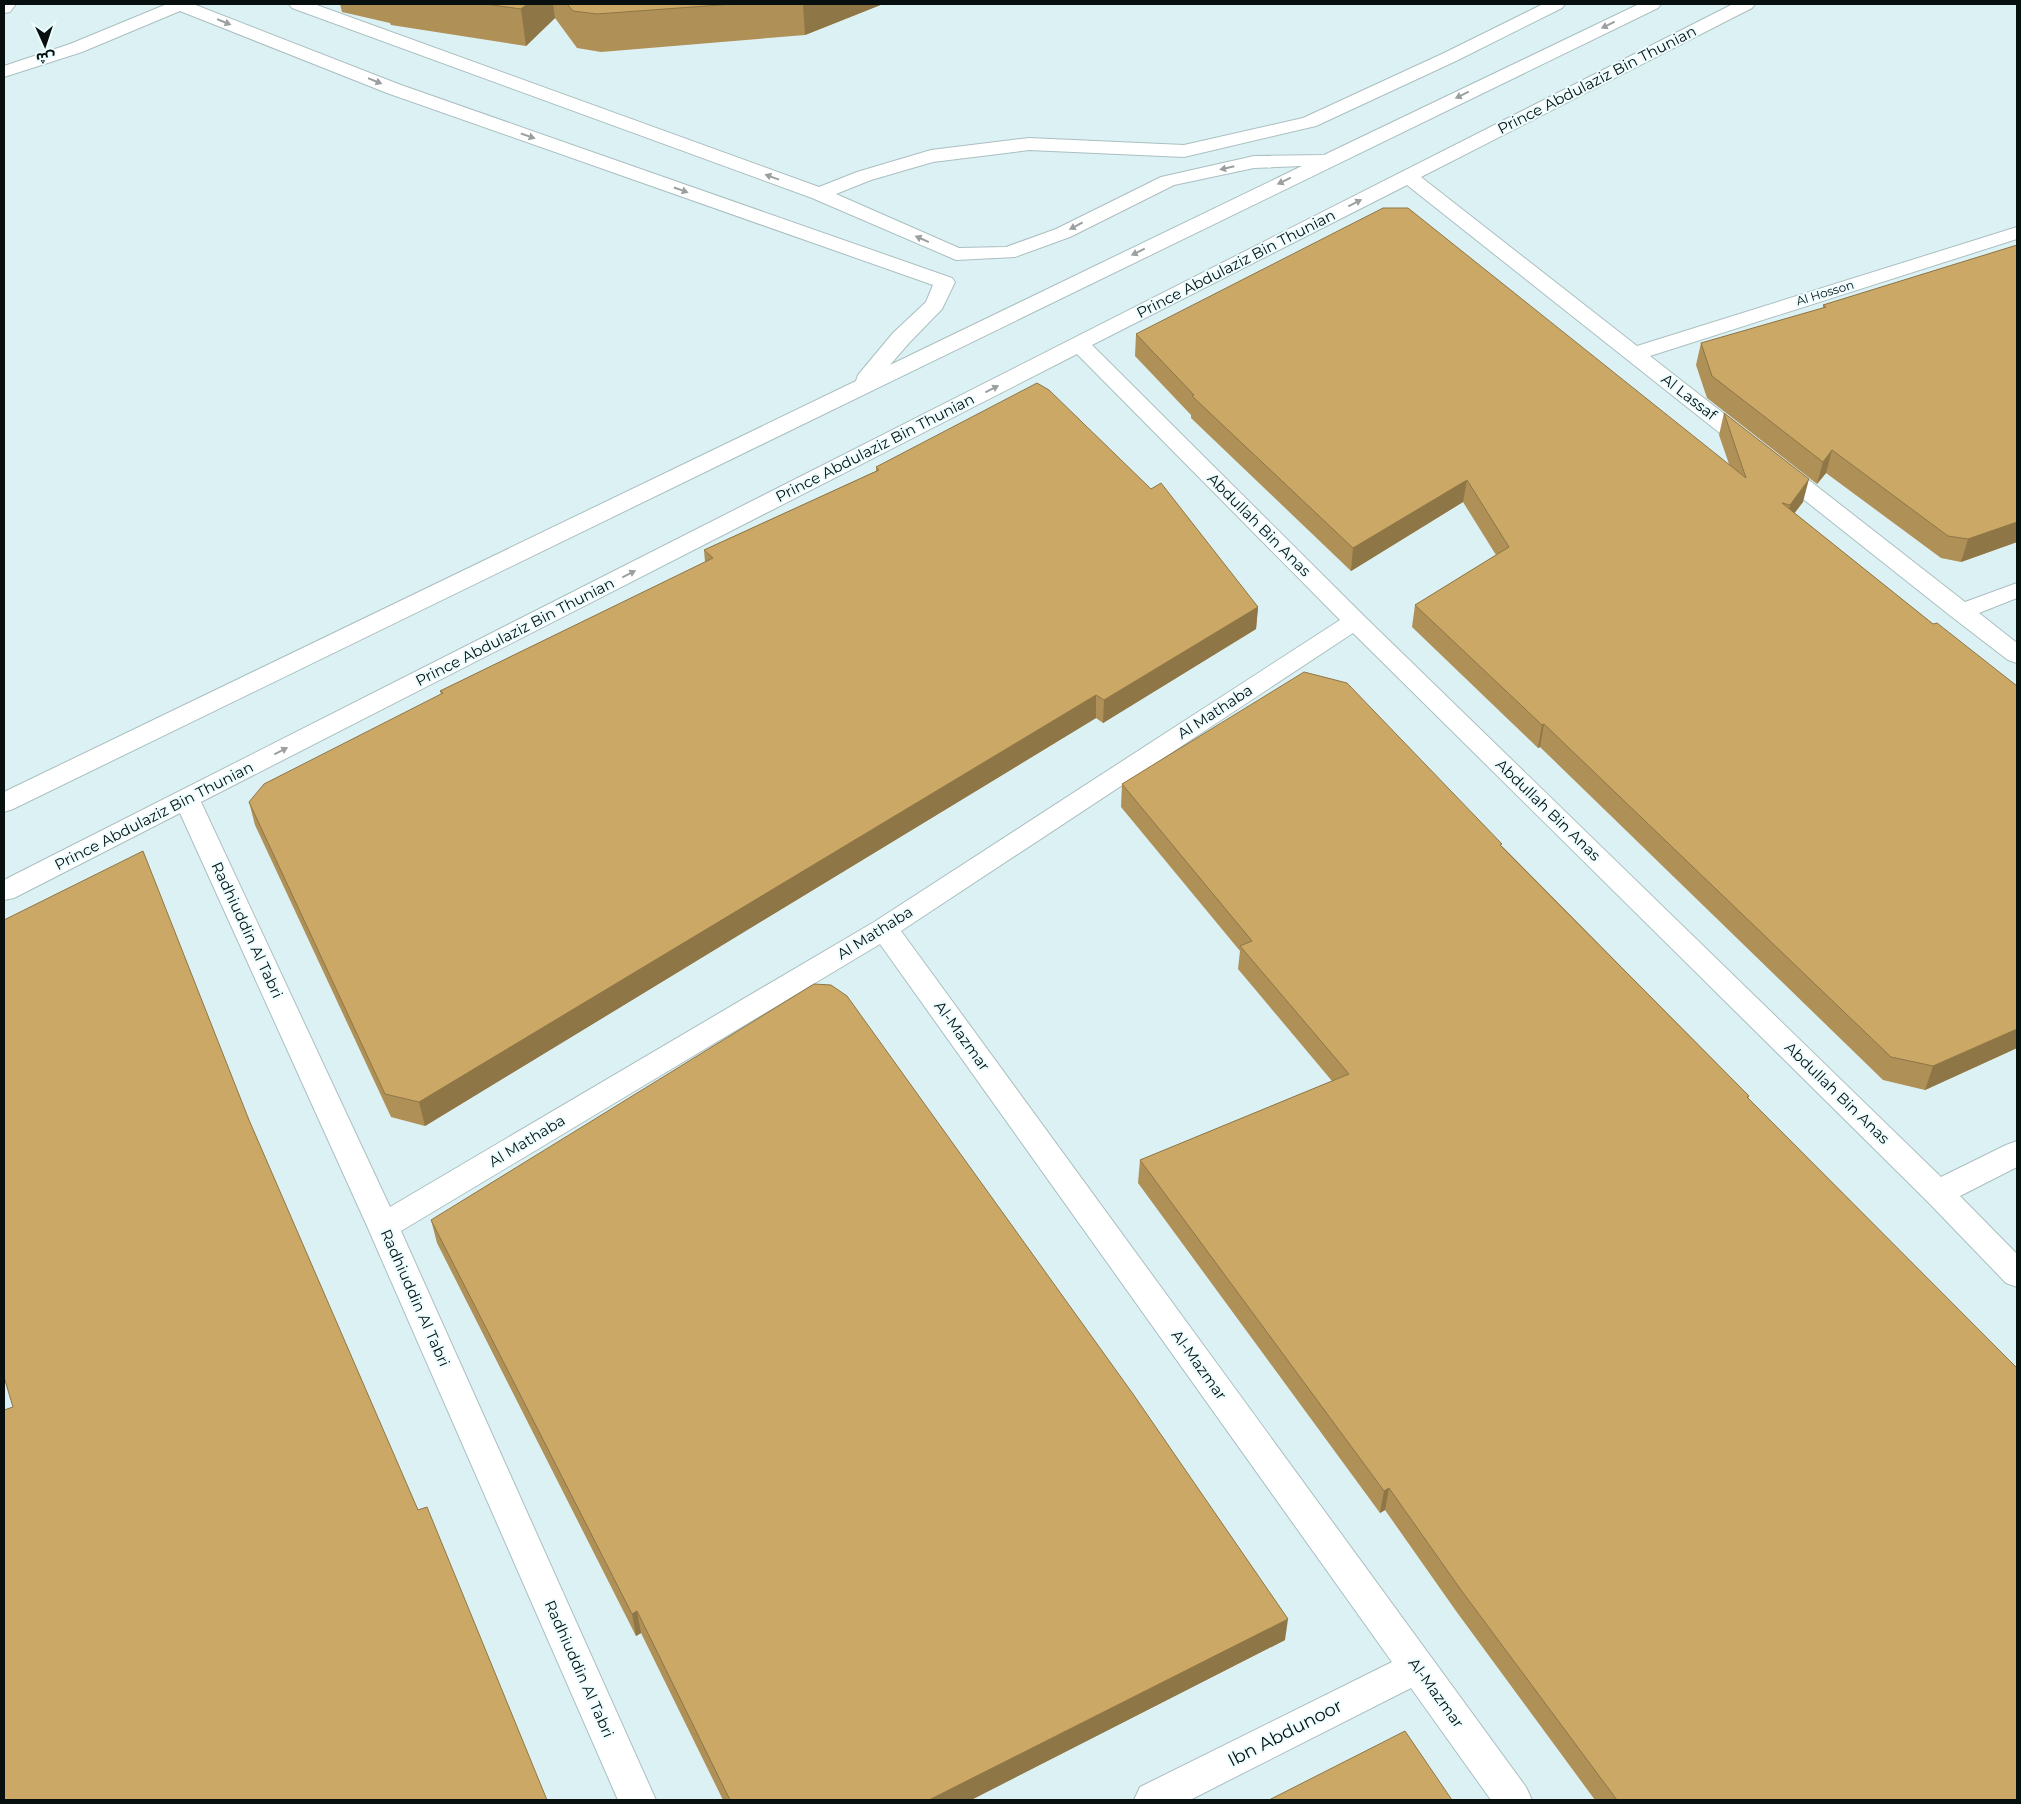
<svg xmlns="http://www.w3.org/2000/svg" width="2021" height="1804" font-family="Montserrat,'Noto Sans Arabic',sans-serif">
	<rect width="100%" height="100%" fill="#dcf1f3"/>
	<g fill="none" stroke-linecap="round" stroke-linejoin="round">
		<g stroke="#aabfc1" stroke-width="2">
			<g id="minor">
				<polygon points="4,4 16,4 10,12 4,13"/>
				<polygon points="167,4 193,4 401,85 952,278 955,282 942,309 909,343 890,365 1302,166 1254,168 1174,185 1070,237 1015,257 956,260 812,198 292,8 289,4 314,4 819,187 857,172 931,150 1029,138 1184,145 1303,118 1444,53 1543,4 1565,4 1562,8 1456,61 1316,126 1184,157 1029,150 933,162 871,180 836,194 959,248 1006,247 1056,229 1161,177 1254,156 1324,155 1639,4 1661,4 1658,8 13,809 4,812 4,792 856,381 858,375 893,333 926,302 933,285 387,93 180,11 82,52 4,77 4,66 70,44"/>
				<path d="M1733,4H1755L1752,8L1421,177L1637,346L2017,227V239L1650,356L1965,602L2017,583V598L1979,613L2017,643V663L2008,660L1952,617L1407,185L1092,345L1364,616L1941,1177L2006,1145L2017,1141V1167L1960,1196L2017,1254V1287L2006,1283L1927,1201L1353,633L901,931L1526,1787L1532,1800H1491L1411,1688L1190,1800H1134L1140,1787L1392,1662L880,944L401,1231L656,1800H618L367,1226L180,813L14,898L4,900V880ZM1077,354L1340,620L874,922L390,1207L201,802Z"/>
			</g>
		</g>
		<use href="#minor" fill="#fff" fill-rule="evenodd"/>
	</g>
	<g fill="#af9057">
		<polygon points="340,4 883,4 805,35 601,52 577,48 555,18 526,46 391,25 390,23 342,12"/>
		<polygon points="2017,245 2017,542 1961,562 1941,558 1826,473 1817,484 1707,398 1696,365 1701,343 1823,308 1823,305"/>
		<polygon points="1136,334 1729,464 1719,435 1724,413 1803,502 1794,513 1933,624 2017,686 2017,1048 1925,1090 1883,1080 1540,747 1538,748 1412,627 1415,605 1496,555 1463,502 1351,571 1191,418 1191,415 1135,356"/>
		<polygon points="876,467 1258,607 1256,629 1103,723 1096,718 425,1126 391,1117 255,825 249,802 441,694 440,691 705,562 704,550 876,471"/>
		<polygon points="1122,784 1502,846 1749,1096 1748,1099 2017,1800 1595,1800 1456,1611 1385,1510 1380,1513 1138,1183 1140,1160 1332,1081 1238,969 1240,951 1121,807"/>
		<polygon points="431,1220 1285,1640 971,1800 723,1800 641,1633 636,1636 437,1243"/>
	</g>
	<g fill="#8e7647">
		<polygon points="527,4 553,4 555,18 526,46 521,9"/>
		<polygon points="803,4 883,4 805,35"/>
		<polygon points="1832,450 1826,473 1817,484 1823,462"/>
		<polygon points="1809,479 1803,502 1784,527 1790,505"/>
		<polygon points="1467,480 1463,502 1351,571 1353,548"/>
		<polygon points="2017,522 2017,542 1961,562 1968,539"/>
		<polygon points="1258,607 1256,629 1103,723 1104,700"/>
		<polygon points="1096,695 1096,718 425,1126 419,1102"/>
		<polygon points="1544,724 1540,747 1538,748 1542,725"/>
		<polygon points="2017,1029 2017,1048 1925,1090 1933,1066"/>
		<polygon points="1389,1488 1385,1510 1380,1513 1384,1491"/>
		<polygon points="637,1611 641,1633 636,1636 632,1614"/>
		<polygon points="1288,1619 1285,1640 971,1800 929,1800"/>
	</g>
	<g fill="#cba865" stroke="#8e7647">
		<polygon points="485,4 527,4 521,9"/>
		<polygon points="567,4 733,4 597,14 573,11"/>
		<polygon points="1383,208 1408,208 1746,478 1724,413 1809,479 1790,505 1782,503 1933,624 1937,623 2017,686 2017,1029 1933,1066 1891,1057 1544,724 1542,725 1415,605 1509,547 1467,480 1353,548 1192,396 1194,395 1136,334"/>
		<polygon points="2017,245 2017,522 1968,539 1948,536 1832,450 1823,462 1712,376 1701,343 1826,307 1823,305"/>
		<polygon points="1037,383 1049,390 1151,489 1161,483 1258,607 1104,700 1096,695 419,1102 385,1094 249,802 264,784 443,693 440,691 713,558 704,550 879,470 876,467"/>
		<polygon points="1304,672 1347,683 1502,844 1500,845 1749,1096 1747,1097 2017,1368 2017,1800 1617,1800 1461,1590 1389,1488 1384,1491 1140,1160 1349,1074 1240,946 1252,941 1122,784"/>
		<polygon points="143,851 249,1120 418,1510 427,1507 547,1800 4,1800 4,1410 13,1407 4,1377 4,920"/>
		<polygon points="814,984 831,985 847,996 1133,1394 1288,1619 929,1800 730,1800 637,1611 632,1614 431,1220"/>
		<polygon points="1405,1731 1452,1800 1269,1800"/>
	</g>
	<defs><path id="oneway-solid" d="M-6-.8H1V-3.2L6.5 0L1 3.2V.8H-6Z" transform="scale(1.25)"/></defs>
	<g fill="#9c9f9f">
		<use href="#oneway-solid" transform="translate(224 22) rotate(22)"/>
		<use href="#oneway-solid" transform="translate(1608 25) rotate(154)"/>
		<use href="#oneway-solid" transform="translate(375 81) rotate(22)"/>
		<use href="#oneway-solid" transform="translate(1462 95) rotate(154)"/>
		<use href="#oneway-solid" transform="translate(528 136) rotate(19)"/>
		<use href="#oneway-solid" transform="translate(1227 168) rotate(167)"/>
		<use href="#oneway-solid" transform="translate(772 177) rotate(-160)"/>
		<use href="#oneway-solid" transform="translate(1284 181) rotate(154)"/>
		<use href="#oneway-solid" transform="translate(681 190) rotate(19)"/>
		<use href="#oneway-solid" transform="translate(1355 203) rotate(-27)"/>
		<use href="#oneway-solid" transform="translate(1076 226) rotate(152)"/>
		<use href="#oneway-solid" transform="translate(922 239) rotate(-156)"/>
		<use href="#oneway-solid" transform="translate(1138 252) rotate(154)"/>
		<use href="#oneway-solid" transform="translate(992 389) rotate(-27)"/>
		<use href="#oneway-solid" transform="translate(629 574) rotate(-27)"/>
		<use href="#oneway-solid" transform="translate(281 751) rotate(-27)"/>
	</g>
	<g text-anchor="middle" stroke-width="4" stroke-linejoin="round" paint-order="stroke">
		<g font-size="12" fill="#080f0f" stroke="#ecfdff">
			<text transform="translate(1825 293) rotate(-17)" y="4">Al Hosson</text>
		</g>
		<g font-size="15" fill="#080f0f" stroke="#ecfdff">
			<text transform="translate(1597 80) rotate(-27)" y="5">Prince Abdulaziz Bin Thunian</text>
			<text transform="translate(1236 264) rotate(-27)" y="5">Prince Abdulaziz Bin Thunian</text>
			<text transform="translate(1689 397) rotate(38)" y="5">Al Lassaf</text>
			<text transform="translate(875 448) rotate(-27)" y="5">Prince Abdulaziz Bin Thunian</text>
			<text transform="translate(1259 525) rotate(45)" y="5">Abdullah Bin Anas</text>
			<text transform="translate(515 632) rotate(-27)" y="5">Prince Abdulaziz Bin Thunian</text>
			<text transform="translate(1215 712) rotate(-33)" y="5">Al Mathaba</text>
			<text transform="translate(1548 810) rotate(44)" y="5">Abdullah Bin Anas</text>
			<text transform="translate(154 816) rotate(-27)" y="5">Prince Abdulaziz Bin Thunian</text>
			<text transform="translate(247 930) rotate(65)" y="5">Radhiuddin Al Tabri</text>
			<text transform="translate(875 933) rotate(-32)" y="5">Al Mathaba</text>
			<text transform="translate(962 1036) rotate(54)" y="5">Al-Mazmar</text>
			<text transform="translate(1837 1093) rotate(44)" y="5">Abdullah Bin Anas</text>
			<text transform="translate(527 1141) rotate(-31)" y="5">Al Mathaba</text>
			<text transform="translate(415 1298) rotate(66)" y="5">Radhiuddin Al Tabri</text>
			<text transform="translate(1199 1365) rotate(54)" y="5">Al-Mazmar</text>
			<text transform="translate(579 1669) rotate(66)" y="5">Radhiuddin Al Tabri</text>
			<text transform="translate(1436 1693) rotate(54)" y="5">Al-Mazmar</text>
		</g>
		<g font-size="18" fill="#080f0f" stroke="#ecfdff">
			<text transform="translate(1285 1733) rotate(-27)" y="6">Ibn Abdunoor</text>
		</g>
	</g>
	<rect width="2021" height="1804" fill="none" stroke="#080f0f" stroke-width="10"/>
	<g transform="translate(45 45) rotate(177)" stroke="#ecfdff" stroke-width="4" paint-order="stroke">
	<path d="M0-4L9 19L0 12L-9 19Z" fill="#080f0f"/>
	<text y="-8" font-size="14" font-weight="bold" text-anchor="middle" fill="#080f0f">ش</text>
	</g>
</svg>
